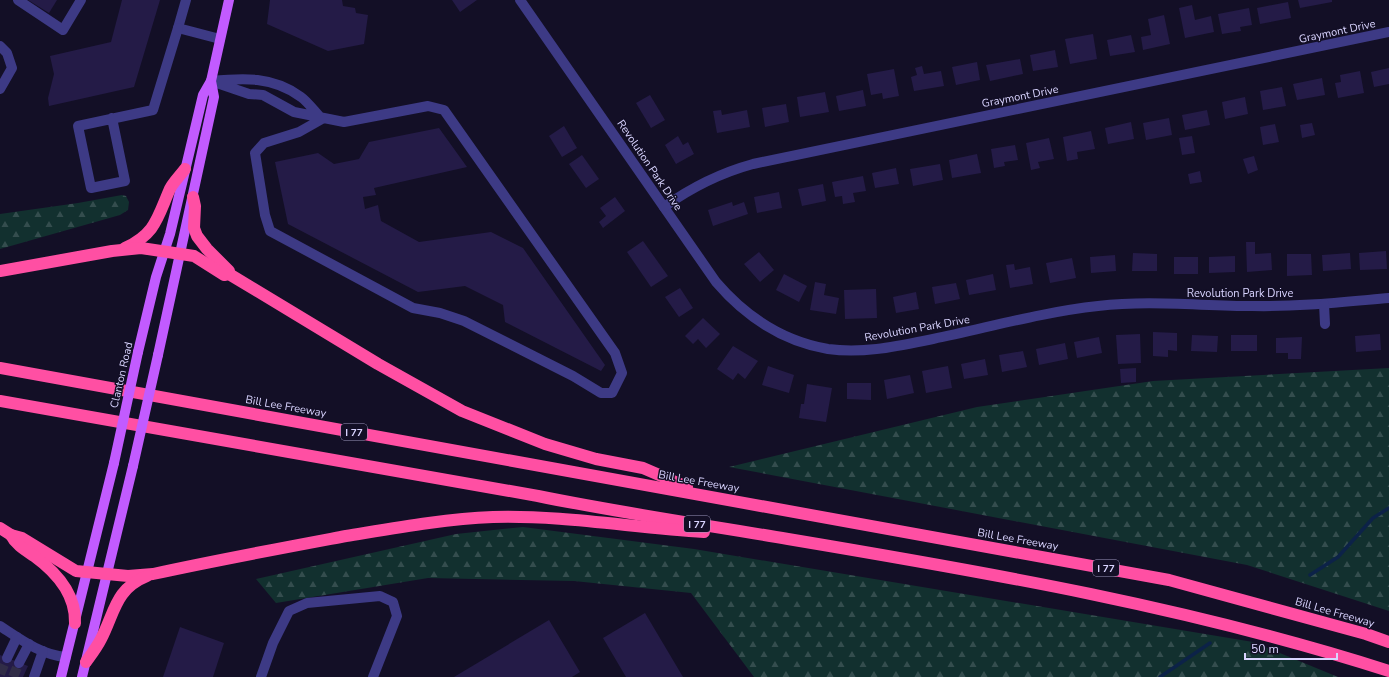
<svg xmlns="http://www.w3.org/2000/svg" width="1389" height="677" font-family="'Nunito Sans',sans-serif">
	<defs>
		<pattern id="forest-firs" width="22" height="20" patternUnits="userSpaceOnUse"><rect width="22" height="20" fill="#12302f"/><path d="M5 1l3.5 6h-7zM16 11l3.5 6h-7z" fill="#344d4e"/></pattern>
	</defs>
	<rect width="100%" height="100%" fill="#130f26"/>
	<g fill="url(#forest-firs)">
		<polygon points="122,195 126,196 129,202 128,210 120,215 0,249 0,214 78,203"/>
		<polygon points="1389,368 1389,611 1247,565 729,467 977,407 1153,381"/>
		<polygon points="523,527 694,549 1253,642 1338,677 754,677 691,593 574,581 428,578 276,603 256,579 456,534"/>
	</g>
	<g fill="none" stroke-linecap="round" stroke-linejoin="round">
		<g stroke="#0c2248" stroke-width="3.5">
			<polyline points="1310,575 1338,557 1373,518 1389,508"/>
			<polyline points="1160,677 1210,643"/>
		</g>
	</g>
	<g fill="#241b47">
		<polygon points="28,0 57,0 49,13"/>
		<polygon points="122,0 160,0 134,87 49,106 48,98 54,74 50,56 111,42"/>
		<polygon points="270,0 342,0 343,6 355,8 356,13 368,15 364,44 328,51 267,24"/>
		<polygon points="452,0 477,0 460,12"/>
		<polygon points="1298,0 1332,0 1332,2 1300,8"/>
		<polygon points="1288,2 1291,18 1260,24 1257,8"/>
		<polygon points="1192,5 1195,20 1211,16 1214,32 1185,38 1179,8"/>
		<polygon points="1249,8 1252,25 1240,27 1241,31 1222,34 1218,14"/>
		<polygon points="1164,15 1170,44 1143,50 1141,37 1151,35 1148,19"/>
		<polygon points="1093,34 1097,59 1070,64 1065,39"/>
		<polygon points="1131,35 1135,52 1110,56 1107,40"/>
		<polygon points="1055,50 1058,67 1033,71 1030,55"/>
		<polygon points="1020,59 1023,74 990,81 986,65"/>
		<polygon points="977,62 980,80 956,85 952,67"/>
		<polygon points="922,66 924,74 941,71 944,86 914,91 911,77 917,75 915,68"/>
		<polygon points="1389,68 1389,84 1374,87 1371,72"/>
		<polygon points="894,69 899,96 883,99 882,93 871,95 867,74"/>
		<polygon points="1360,71 1364,93 1338,98 1335,83 1341,82 1340,75"/>
		<polygon points="1322,78 1325,95 1297,100 1293,84"/>
		<polygon points="1282,87 1286,106 1263,110 1260,91"/>
		<polygon points="863,90 866,106 839,111 836,96"/>
		<polygon points="825,92 829,112 800,117 797,97"/>
		<polygon points="650,95 665,120 651,128 636,103"/>
		<polygon points="1245,97 1248,114 1225,119 1222,102"/>
		<polygon points="786,104 789,122 765,127 762,108"/>
		<polygon points="721,110 722,115 747,110 750,127 717,133 713,111"/>
		<polygon points="1207,110 1210,125 1185,130 1182,115"/>
		<polygon points="1169,118 1172,135 1146,140 1143,123"/>
		<polygon points="1131,122 1134,139 1108,144 1105,128"/>
		<polygon points="1312,123 1315,135 1302,138 1300,125"/>
		<polygon points="1275,124 1279,142 1263,145 1260,127"/>
		<polygon points="564,126 577,148 562,157 549,136"/>
		<polygon points="439,128 467,167 374,188 376,195 363,197 365,209 378,205 381,221 419,242 491,232 523,248 605,365 601,371 505,322 503,305 465,286 418,292 288,224 275,162 318,153 334,164 359,159 369,142"/>
		<polygon points="1091,131 1095,149 1077,152 1078,159 1067,161 1063,137"/>
		<polygon points="678,136 683,145 688,142 694,154 676,164 665,145"/>
		<polygon points="1192,136 1195,153 1182,155 1179,138"/>
		<polygon points="1049,138 1054,159 1038,162 1040,168 1031,170 1026,143"/>
		<polygon points="1015,145 1018,160 1004,162 1005,166 994,168 991,149"/>
		<polygon points="977,154 981,173 952,178 949,160"/>
		<polygon points="582,155 599,179 586,188 569,164"/>
		<polygon points="1254,156 1258,170 1248,174 1243,159"/>
		<polygon points="940,164 943,180 913,186 910,169"/>
		<polygon points="896,168 899,184 875,188 872,173"/>
		<polygon points="1200,171 1202,182 1190,184 1188,174"/>
		<polygon points="863,176 866,191 853,193 855,202 843,204 842,196 835,197 832,182"/>
		<polygon points="823,184 826,201 802,206 798,189"/>
		<polygon points="779,192 782,208 757,213 754,197"/>
		<polygon points="615,197 625,211 603,228 599,222 606,216 600,208"/>
		<polygon points="732,202 733,206 744,202 748,214 713,226 708,210"/>
		<polygon points="643,241 668,276 651,287 627,252"/>
		<polygon points="1246,242 1255,242 1255,254 1271,253 1272,270 1247,272"/>
		<polygon points="1386,251 1387,269 1360,270 1359,253"/>
		<polygon points="759,252 774,270 760,282 744,264"/>
		<polygon points="1133,253 1157,254 1157,271 1132,271"/>
		<polygon points="1350,253 1351,269 1323,271 1322,255"/>
		<polygon points="1287,254 1311,254 1312,275 1287,276"/>
		<polygon points="1115,255 1116,271 1091,273 1090,257"/>
		<polygon points="1235,256 1235,272 1209,273 1209,257"/>
		<rect x="1174" y="257" width="24" height="17"/>
		<polygon points="1072,258 1076,278 1050,283 1046,263"/>
		<polygon points="1014,264 1015,270 1030,267 1033,284 1010,288 1006,265"/>
		<polygon points="784,274 807,286 799,302 776,290"/>
		<polygon points="993,274 996,290 969,295 966,280"/>
		<polygon points="815,282 826,284 824,295 839,298 836,314 810,310"/>
		<polygon points="956,283 960,299 935,304 932,287"/>
		<polygon points="680,288 693,308 679,317 665,297"/>
		<polygon points="876,289 877,318 845,319 844,290"/>
		<polygon points="916,292 919,309 896,313 893,297"/>
		<polygon points="703,318 720,334 706,348 698,339 693,344 685,336"/>
		<polygon points="1153,332 1177,333 1177,351 1168,350 1168,357 1153,356"/>
		<polygon points="1140,334 1141,363 1118,364 1116,335"/>
		<polygon points="1380,334 1381,350 1356,352 1355,336"/>
		<polygon points="1192,335 1218,336 1217,352 1191,351"/>
		<rect x="1231" y="335" width="26" height="16"/>
		<polygon points="1099,337 1102,353 1077,358 1074,342"/>
		<polygon points="1302,337 1301,359 1288,359 1288,353 1276,353 1276,338"/>
		<polygon points="1065,343 1068,359 1039,365 1036,349"/>
		<polygon points="733,346 758,361 745,379 738,373 733,380 717,369"/>
		<polygon points="1023,351 1027,367 1002,372 999,355"/>
		<polygon points="985,359 988,375 964,379 961,364"/>
		<polygon points="768,366 794,375 789,393 762,385"/>
		<polygon points="948,366 952,388 926,393 922,371"/>
		<polygon points="1136,368 1136,382 1121,383 1120,369"/>
		<polygon points="910,375 914,393 887,399 884,380"/>
		<polygon points="847,383 871,383 871,400 847,399"/>
		<polygon points="807,384 832,388 826,422 799,418 801,404 804,404"/>
		<polygon points="645,613 683,677 626,677 603,638"/>
		<polygon points="549,620 580,672 572,677 454,677"/>
		<polygon points="180,627 224,643 213,677 163,677"/>
		<polygon points="0,655 28,666 23,677 0,677"/>
	</g>
	<g fill="none" stroke-linecap="round" stroke-linejoin="round">
		<g stroke="#312d47" stroke-width="10" stroke-dasharray="10 5" stroke-linecap="butt">
			<polyline points="0,674 7,658"/>
			<polyline points="13,677 19,663"/>
		</g>
		<g stroke="#3d3a85" stroke-width="10">
			<polyline points="18,0 63,30 81,0"/>
			<polyline points="186,0 178,28 220,39"/>
			<path d="M520,0L716,282C746,317 782,341 828,349C864,354 898,346 933,339C987,328 1042,312 1098,306C1149,300 1201,306 1252,306C1298,307 1343,302 1389,298"/>
			<polyline points="0,46 7,53 12,68 0,89"/>
			<polyline points="112,118 125,181 91,188 78,126 153,110 178,28"/>
			<path d="M322,119L299,132L264,143L255,153L265,215L270,231L413,308L440,313L464,321L573,376L601,393H612L622,373L615,353L444,110L428,106L344,122L294,112L263,95L249,94L211,81C243,78 273,76 301,97C308,102 315,112 322,119"/>
			<path d="M664,207C692,187 720,173 753,164L1389,32"/>
			<polyline points="1324,304 1325,324"/>
			<path d="M0,626C20,639 41,655 66,657"/>
			<polyline points="7,658 17,637"/>
			<polyline points="19,663 29,644"/>
			<polyline points="34,677 43,651"/>
			<polyline points="261,677 273,643 289,611 307,603 380,596 393,602 397,616 373,677"/>
		</g>
		<g stroke="#c25bff" stroke-width="10">
			<polyline points="138,352 156,277 170,234 203,95 211,81"/>
			<polyline points="158,355 214,97 211,81 229,0"/>
			<polyline points="61,677 114,463"/>
			<polyline points="82,677 133,466"/>
		</g>
		<g stroke="#ff4fa3" stroke-width="12">
			<polyline points="193,197 195,206 194,228 197,236 207,249 229,271"/>
			<path d="M125,248C155,234 157,219 169,191C172,183 180,176 185,169"/>
			<polyline points="0,271 112,251 141,248 194,256 224,275 229,274 378,364 462,411 545,444 596,459 643,468 687,487"/>
			<polyline points="0,368 1169,580 1366,634 1389,642"/>
			<path d="M0,401L538,496C621,513 705,525 788,539C991,573 1193,608 1389,671"/>
			<path d="M0,528L11,535L22,538L76,571L128,576L153,574C217,560 282,548 346,536C395,528 444,519 493,517C564,515 634,528 704,532"/>
			<path d="M11,535C16,545 25,550 34,556C56,572 76,594 75,623"/>
			<path d="M86,662C91,655 97,647 101,639C115,612 115,589 147,576"/>
		</g>
		<g stroke="#c25bff" stroke-width="10">
			<polyline points="114,463 138,352"/>
			<polyline points="133,466 158,355"/>
		</g>
	</g>
	<g text-anchor="middle" stroke-width="3" stroke-linejoin="round" paint-order="stroke">
		<g fill="#130f26" stroke="#9e99be" stroke-width="1">
			<rect x="341" y="424" width="26" height="16" rx="3"/>
			<rect x="684" y="516" width="26" height="16" rx="3"/>
			<rect x="1093" y="560" width="26" height="16" rx="3"/>
		</g>
		<g font-size="10" font-weight="bold" fill="#d9d4ff">
			<text x="354" y="436">I 77</text>
			<text x="697" y="528">I 77</text>
			<text x="1106" y="572">I 77</text>
		</g>
		<g font-size="11" fill="#d9d4ff" stroke="#130f26">
			<text transform="translate(1337 31) rotate(-12)" y="4">Graymont Drive</text>
			<text transform="translate(1020 96) rotate(-11)" y="4">Graymont Drive</text>
			<text transform="translate(650 165) rotate(56)" y="4">Revolution Park Drive</text>
			<text x="1240" y="297">Revolution Park Drive</text>
			<text transform="translate(917 328) rotate(-10)" y="4">Revolution Park Drive</text>
			<text transform="translate(121 375) rotate(-77)" y="4">Clanton Road</text>
			<text transform="translate(286 406) rotate(10)" y="4">Bill Lee Freeway</text>
			<text transform="translate(699 481) rotate(10)" y="4">Bill Lee Freeway</text>
			<text transform="translate(1018 539) rotate(10)" y="4">Bill Lee Freeway</text>
			<text transform="translate(1335 612) rotate(16)" y="4">Bill Lee Freeway</text>
		</g>
	</g>
	<path d="M1245 653v6h92v-6" fill="none" stroke="#d9d4ff" stroke-width="2"/>
	<text x="1251" y="653" font-size="12" fill="#d9d4ff" stroke="#130f26" stroke-width="3" paint-order="stroke">50 m</text>
</svg>
